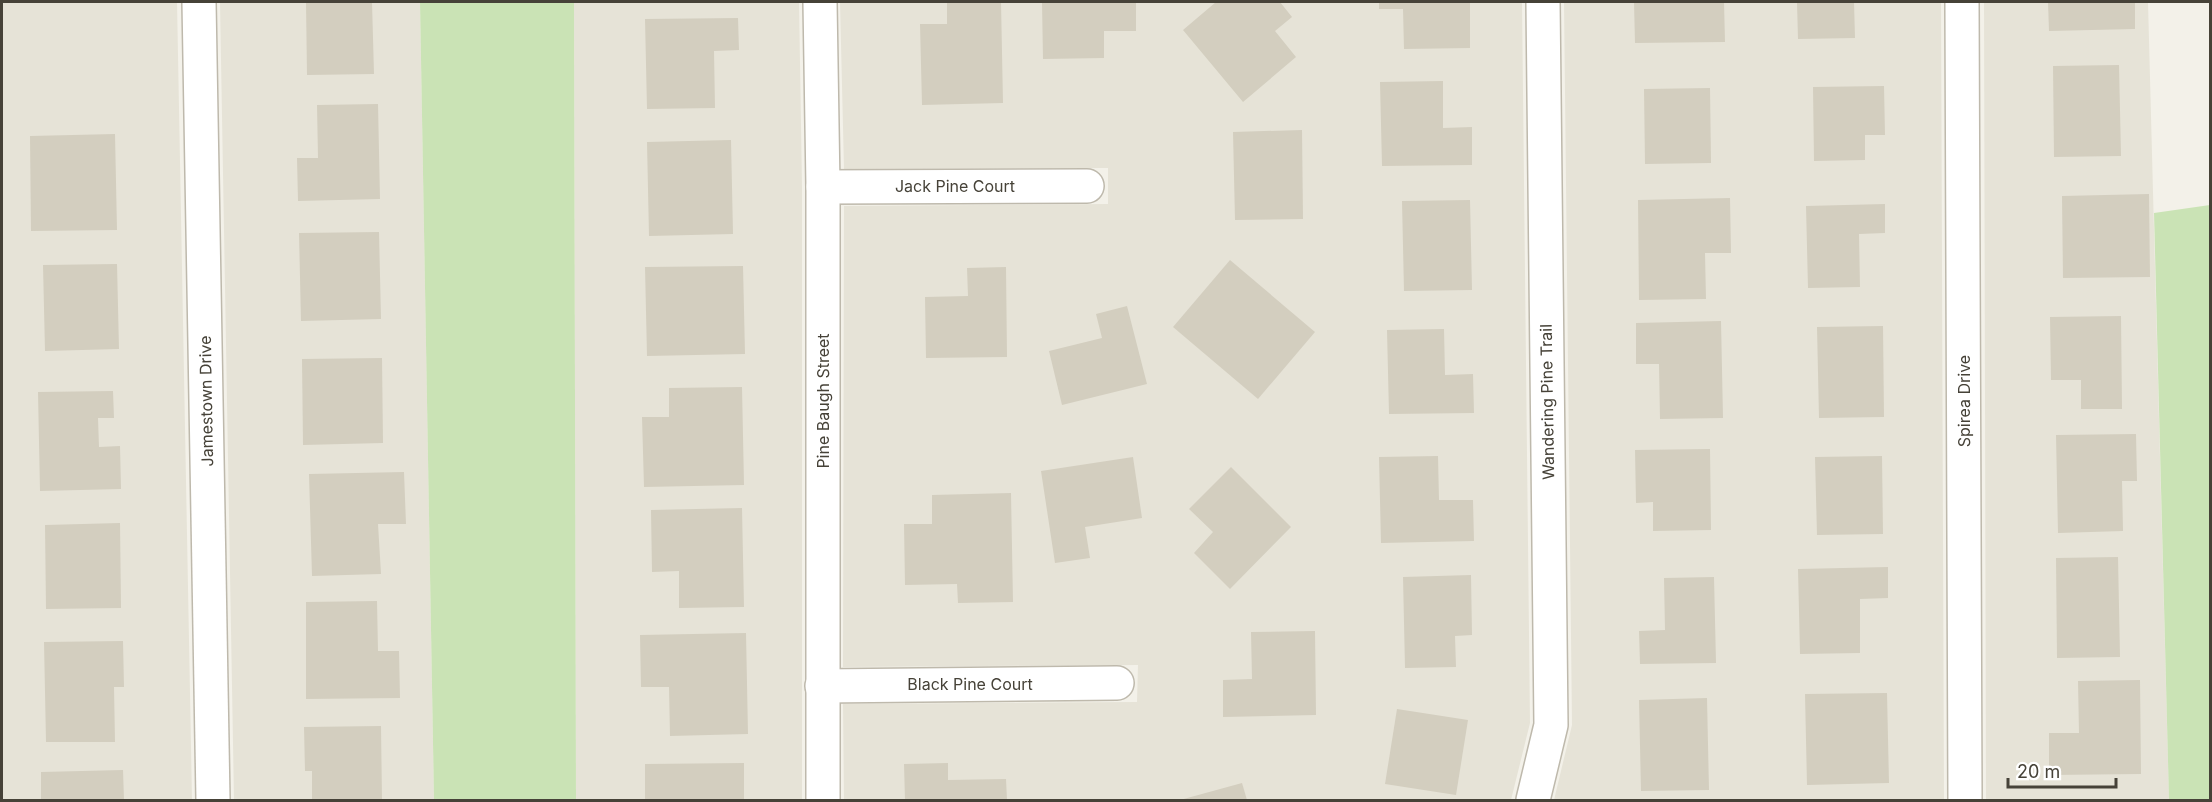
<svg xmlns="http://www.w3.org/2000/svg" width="2212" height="802" font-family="Inter,sans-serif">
	<rect width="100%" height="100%" fill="#f3f1e9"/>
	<g fill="#e6e3d7">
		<polygon points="2,2 177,2 192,800 2,800"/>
		<polygon points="220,2 420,2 434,800 234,800"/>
		<polygon points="574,2 799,2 802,187 802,800 576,800"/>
		<polygon points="840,2 1522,2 1530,723 1511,800 844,800 843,704 1137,702 1138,665 843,667 844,206 1108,204 1108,168 844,169"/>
		<polygon points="1564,2 1941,2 1944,800 1554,800 1572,725"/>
		<polygon points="1984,2 2148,2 2169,800 1986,800"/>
	</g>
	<g fill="#cae3b5">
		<polygon points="420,2 574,2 576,800 434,800"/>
		<polygon points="2210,205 2210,800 2169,800 2154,213"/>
	</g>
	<g fill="#d3cebf">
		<polygon points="306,2 372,2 374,74 307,75"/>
		<polygon points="947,2 1001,2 1003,103 922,105 920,24 947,24"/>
		<polygon points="1042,2 1136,2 1136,31 1104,31 1104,58 1043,59"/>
		<polygon points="1216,2 1280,2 1292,17 1275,31 1296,57 1243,102 1183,30"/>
		<polygon points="1379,2 1470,2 1470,48 1404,49 1403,9 1379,9"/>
		<polygon points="1634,2 1724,2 1725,42 1635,43"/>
		<polygon points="1797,2 1854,2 1855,38 1798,39"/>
		<polygon points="2048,2 2135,2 2135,29 2049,31"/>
		<polygon points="738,18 739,50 714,51 715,108 647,109 645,19"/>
		<polygon points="2119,65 2121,156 2054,157 2053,66"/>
		<polygon points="1443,81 1443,128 1472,127 1472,165 1382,166 1380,82"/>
		<polygon points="1884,86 1885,135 1865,135 1865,160 1814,161 1813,87"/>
		<polygon points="1710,88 1711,163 1645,164 1644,89"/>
		<polygon points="378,104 380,199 298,201 297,158 318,158 317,105"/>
		<polygon points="1302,130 1303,219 1235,220 1233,132"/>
		<polygon points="115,134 117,230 31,231 30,136"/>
		<polygon points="731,140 733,234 649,236 647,142"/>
		<polygon points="2149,194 2150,277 2063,278 2062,196"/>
		<polygon points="1730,198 1731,253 1705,253 1706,299 1639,300 1638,200"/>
		<polygon points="1470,200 1472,290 1404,291 1402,201"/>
		<polygon points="1885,204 1885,233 1859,234 1860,287 1808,288 1806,206"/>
		<polygon points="379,232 381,319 301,321 299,233"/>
		<polygon points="1230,260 1315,332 1258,399 1173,327"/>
		<polygon points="117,264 119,349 45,351 43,265"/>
		<polygon points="743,266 745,354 647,356 645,267"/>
		<polygon points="1006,267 1007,357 926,358 925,297 968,296 967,268"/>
		<polygon points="1127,306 1147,384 1062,405 1049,351 1102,338 1096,314"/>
		<polygon points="2121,316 2122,409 2081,409 2081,380 2051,380 2050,317"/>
		<polygon points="1721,321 1723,418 1660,419 1659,364 1636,364 1636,323"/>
		<polygon points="1883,326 1884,417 1819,418 1817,327"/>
		<polygon points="1444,329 1445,375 1473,374 1474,413 1389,414 1387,330"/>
		<polygon points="382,358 383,443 303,445 302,359"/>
		<polygon points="742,387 744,485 644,487 642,417 669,417 669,388"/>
		<polygon points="113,391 114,418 98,418 99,447 120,446 121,489 40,491 38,392"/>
		<polygon points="2136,434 2137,481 2122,481 2123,531 2058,533 2056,435"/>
		<polygon points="1710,449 1711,530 1653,531 1653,502 1636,503 1635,450"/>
		<polygon points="1438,456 1439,500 1473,500 1474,541 1381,543 1379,457"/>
		<polygon points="1882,456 1883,534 1817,535 1815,457"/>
		<polygon points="1133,457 1142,518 1085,527 1090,558 1055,563 1041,471"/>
		<polygon points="1231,467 1291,527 1230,589 1194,553 1213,532 1189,509"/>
		<polygon points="404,472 406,524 378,524 381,574 312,576 309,474"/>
		<polygon points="1011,493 1013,602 958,603 957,584 905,585 904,524 932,524 932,495"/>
		<polygon points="742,508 744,607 679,608 679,571 652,572 651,510"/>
		<polygon points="120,523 121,608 46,609 45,525"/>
		<polygon points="2118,557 2120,657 2057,658 2056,558"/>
		<polygon points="1888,567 1888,598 1860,599 1860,653 1800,654 1798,569"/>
		<polygon points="1471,575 1472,635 1455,636 1456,667 1405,668 1403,577"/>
		<polygon points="1714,577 1716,663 1640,664 1639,631 1665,630 1664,578"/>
		<polygon points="377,601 378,651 399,651 400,698 306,699 306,602"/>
		<polygon points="1315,631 1316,715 1223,717 1223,680 1252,679 1251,632"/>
		<polygon points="746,633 748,734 670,736 669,687 641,687 640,635"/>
		<polygon points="123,641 124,687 114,687 115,742 46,742 44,642"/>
		<polygon points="2140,680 2141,774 2049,775 2049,733 2079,733 2078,681"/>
		<polygon points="1887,693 1889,783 1807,785 1805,694"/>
		<polygon points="1707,698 1709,790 1641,791 1639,700"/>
		<polygon points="1397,709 1468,720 1456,795 1385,784"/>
		<polygon points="381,726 382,800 312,800 312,771 305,771 304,727"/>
		<polygon points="744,763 744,800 645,800 645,764"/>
		<polygon points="948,763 948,780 1006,779 1007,800 905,800 904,764"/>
		<polygon points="123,770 124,800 41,800 41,772"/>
		<polygon points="1242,783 1247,800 1180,800"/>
	</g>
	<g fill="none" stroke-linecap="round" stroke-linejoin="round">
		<g stroke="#beb9ac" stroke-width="36">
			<g id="street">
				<polyline points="199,2 213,800"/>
				<polyline points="820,2 823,187 823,800"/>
				<polyline points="1962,2 1965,800"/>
				<polyline points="823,187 1087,186"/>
				<polyline points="822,686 1117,683"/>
				<polyline points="1533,800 1551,725 1543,2"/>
			</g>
		</g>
		<use href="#street" stroke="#fff" stroke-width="33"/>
	</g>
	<g text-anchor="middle" stroke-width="4.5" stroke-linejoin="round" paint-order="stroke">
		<g font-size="16" fill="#464238" stroke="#fff">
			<text x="955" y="192">Jack Pine Court</text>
			<text transform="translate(206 401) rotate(-91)" y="6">Jamestown Drive</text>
			<text transform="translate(823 401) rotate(-90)" y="6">Pine Baugh Street</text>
			<text transform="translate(1964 401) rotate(-90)" y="6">Spirea Drive</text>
			<text transform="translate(1547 402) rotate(-91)" y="6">Wandering Pine Trail</text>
			<text x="970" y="690">Black Pine Court</text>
		</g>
	</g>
	<rect width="2212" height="802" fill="none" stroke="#464238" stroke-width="6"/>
	<path d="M2008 778v9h108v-9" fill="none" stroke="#464238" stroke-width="3"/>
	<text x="2017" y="778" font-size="18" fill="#464238" stroke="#ffffff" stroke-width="4.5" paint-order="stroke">20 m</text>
</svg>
